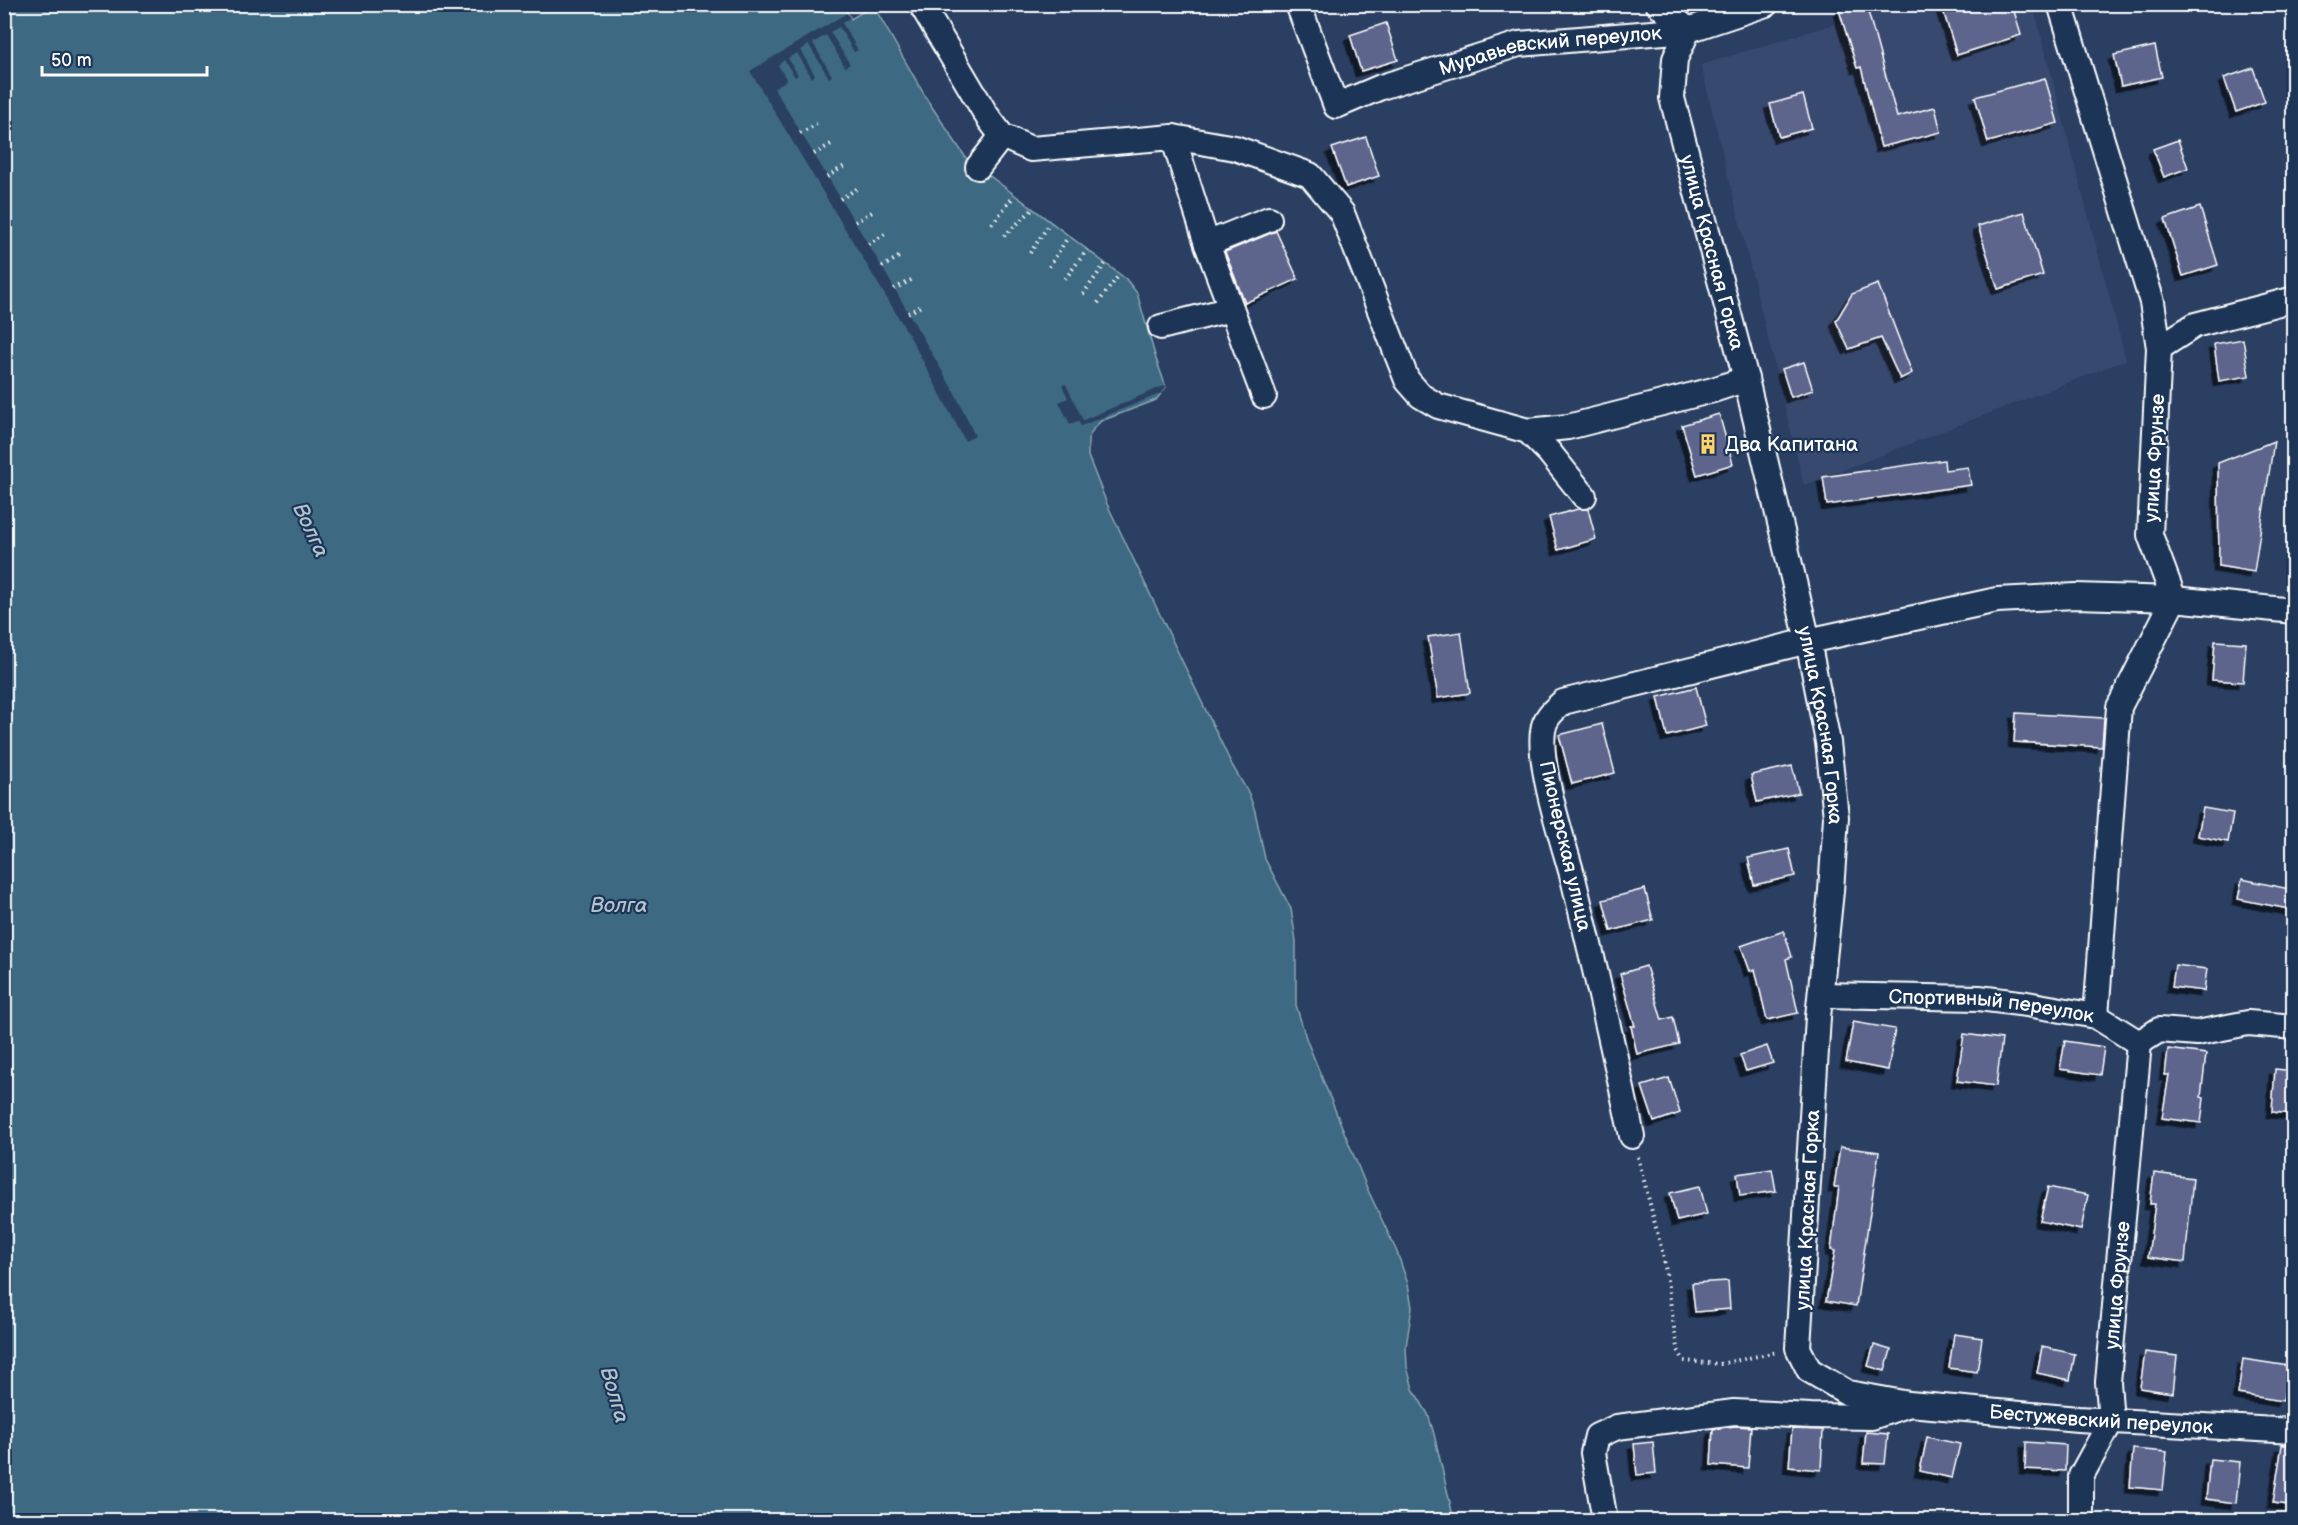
<svg xmlns="http://www.w3.org/2000/svg" width="2298" height="1525" font-family="'Balsamiq Sans',sans-serif">
	<defs>
		<filter id="shadow"><feDropShadow dx="-5.5" dy="5.5" stdDeviation="0" flood-color="#0009"/></filter>
	</defs>
	<rect width="100%" height="100%" fill="#2a3f62"/>
	<filter id="ink" filterUnits="userSpaceOnUse"><feTurbulence type="fractalNoise" baseFrequency=".0167" numOctaves="2"/><feDisplacementMap in="SourceGraphic" scale="12" xChannelSelector="R" yChannelSelector="G"/><feConvolveMatrix kernelMatrix="1 2 1 2 8 2 1 2 1" color-interpolation-filters="sRGB"/></filter>
	<g filter="url(#ink)">
		<polygon fill="#394a6f" points="1896,5 2033,5 2126,360 1804,485 1701,65"/>
		<polygon fill="#3e6a82" stroke="#8ba6b4" stroke-width="1.5" points="842,4 851,19 873,5 928,101 966,158 1126,279 1137,293 1156,359 1166,387 1156,400 1101,421 1094,428 1088,439 1088,456 1107,504 1232,765 1249,794 1255,811 1265,859 1291,909 1296,941 1296,1005 1307,1041 1367,1188 1397,1252 1408,1284 1412,1307 1406,1347 1407,1367 1413,1389 1428,1414 1434,1434 1454,1520 5,1520 5,5"/>
		<g fill="#2a3f62">
			<polygon points="847,13 850,18 842,23 858,50 854,52 839,27 830,32 850,64 845,67 826,35 813,43 832,76 829,78 809,45 800,50 815,75 812,78 797,53 788,58 798,75 795,77 784,60 778,65 787,80 774,88 882,267 956,395 975,436 965,441 909,335 750,71"/>
			<polygon points="1066,384 1083,420 1166,385 1166,387 1162,393 1081,426 1078,421 1070,424 1059,402 1068,398 1062,385"/>
		</g>
		<g fill="#5d658c" stroke="#fff" stroke-width="1.5" filter="url(#shadow)">
			<polygon points="1856,4 1866,4 1897,117 1935,107 1941,132 1881,147 1861,67 1857,68 1839,10"/>
			<polygon points="1941,4 2012,4 2021,35 1957,55"/>
			<polygon points="1386,23 1398,60 1361,71 1350,35"/>
			<polygon points="2155,46 2162,77 2121,86 2114,55"/>
			<polygon points="2253,68 2265,102 2236,112 2224,78"/>
			<polygon points="2045,78 2058,123 1988,142 1975,97"/>
			<polygon points="1803,95 1812,128 1779,137 1770,104"/>
			<polygon points="1366,137 1379,176 1346,187 1332,148"/>
			<polygon points="2178,140 2188,168 2164,177 2153,149"/>
			<polygon points="2200,207 2218,265 2183,276 2165,219"/>
			<polygon points="2024,212 2043,275 1998,289 1978,226"/>
			<polygon points="1276,231 1298,279 1245,303 1225,252"/>
			<polygon points="1878,284 1912,373 1900,379 1881,338 1849,349 1836,321 1852,294"/>
			<polygon points="2243,339 2249,376 2219,381 2214,344"/>
			<polygon points="1804,362 1813,390 1791,397 1782,369"/>
			<polygon points="1719,414 1733,464 1697,475 1682,425"/>
			<polygon points="2274,441 2254,572 2219,566 2218,463"/>
			<polygon points="1944,460 1945,470 1968,467 1971,485 1827,505 1823,477"/>
			<polygon points="1578,509 1588,509 1596,539 1558,550 1549,517"/>
			<polygon points="1461,632 1470,693 1438,698 1428,637"/>
			<polygon points="2215,641 2246,643 2243,682 2212,680"/>
			<polygon points="1696,687 1706,726 1667,736 1658,697"/>
			<polygon points="2016,713 2104,718 2102,747 2014,742"/>
			<polygon points="1602,724 1615,773 1572,784 1559,735"/>
			<polygon points="1792,766 1799,793 1757,802 1751,775"/>
			<polygon points="2203,808 2233,813 2228,842 2198,836"/>
			<polygon points="1789,849 1795,876 1754,885 1748,858"/>
			<polygon points="2242,879 2294,890 2294,910 2238,899"/>
			<polygon points="1645,889 1653,920 1611,931 1603,900"/>
			<polygon points="1784,931 1792,957 1786,959 1798,1013 1767,1020 1755,969 1750,971 1741,946"/>
			<polygon points="2175,965 2207,969 2204,991 2172,987"/>
			<polygon points="1646,966 1662,1020 1673,1017 1679,1044 1637,1054 1631,1026 1635,1026 1620,974"/>
			<polygon points="1853,1022 1895,1029 1888,1070 1846,1062"/>
			<polygon points="1964,1034 2002,1039 1996,1086 1957,1081"/>
			<polygon points="2065,1041 2104,1047 2100,1075 2060,1069"/>
			<polygon points="1767,1046 1773,1063 1746,1071 1740,1055"/>
			<polygon points="2168,1049 2206,1054 2201,1097 2204,1098 2201,1123 2162,1118 2169,1075 2165,1075"/>
			<polygon points="2275,1069 2294,1071 2294,1114 2272,1112"/>
			<polygon points="1669,1078 1680,1113 1654,1122 1642,1086"/>
			<polygon points="1840,1147 1879,1152 1856,1306 1826,1301 1835,1251 1831,1250 1839,1187 1834,1187"/>
			<polygon points="1772,1169 1776,1191 1740,1196 1737,1174"/>
			<polygon points="2154,1173 2193,1178 2185,1262 2148,1257 2155,1204 2150,1204"/>
			<polygon points="1700,1186 1707,1214 1677,1221 1670,1193"/>
			<polygon points="2048,1187 2088,1195 2081,1230 2040,1221"/>
			<polygon points="1728,1281 1730,1309 1695,1312 1692,1283"/>
			<polygon points="1954,1334 1982,1338 1977,1372 1949,1368"/>
			<polygon points="1874,1345 1891,1350 1885,1371 1868,1366"/>
			<polygon points="2042,1347 2075,1354 2070,1380 2037,1373"/>
			<polygon points="2145,1352 2177,1356 2173,1393 2140,1388"/>
			<polygon points="2243,1359 2288,1366 2283,1401 2238,1394"/>
			<polygon points="1735,1426 1751,1427 1748,1468 1711,1465 1713,1429"/>
			<polygon points="1792,1429 1823,1430 1821,1470 1789,1467"/>
			<polygon points="1866,1432 1888,1434 1885,1464 1863,1463"/>
			<polygon points="1927,1437 1960,1444 1952,1478 1920,1471"/>
			<polygon points="1653,1442 1656,1473 1637,1475 1634,1444"/>
			<polygon points="2026,1442 2066,1445 2065,1471 2025,1469"/>
			<polygon points="2282,1445 2294,1445 2294,1506 2273,1503"/>
			<polygon points="2133,1449 2167,1452 2163,1490 2130,1487"/>
			<polygon points="2210,1459 2240,1462 2236,1503 2206,1499"/>
		</g>
		<g fill="none" stroke-linecap="round" stroke-linejoin="round">
			<g stroke="#fff" stroke-width="28">
				<g id="minor">
					<polyline points="921,4 987,116 1002,136 1031,149 1173,137 1207,244 1264,396"/>
					<path id="s1" d="M1298,4L1336,106L1381,87L1519,44L1688,30L1766,4"/>
					<path id="s2" d="M1658,4L1688,30L1675,59L1672,98L1746,379L1808,641L1828,742L1836,817L1831,891L1818,1017L1798,1348L1809,1370L1848,1393L1909,1404L2078,1419L2294,1431"/>
					<polyline points="2060,4 2152,302 2159,348 2150,535 2174,599 2119,707 2096,1016"/>
					<polyline points="1173,137 1235,148 1310,175 1342,213 1407,380 1421,396 1438,406 1528,431 1568,427 1713,390 1746,379"/>
					<polyline points="978,167 1002,136"/>
					<polyline points="1207,244 1269,219"/>
					<polyline points="1161,327 1231,309"/>
					<polyline points="2159,348 2195,325 2294,299"/>
					<polyline points="1528,431 1549,452 1584,496"/>
					<path id="s3" d="M1821,995L1979,998L2027,1004L2096,1016L2139,1043"/>
					<polyline points="2139,1043 2159,1030 2197,1033 2248,1023 2294,1027"/>
					<path d="M1632,1136C1614,1050 1594,964 1573,878C1563,841 1538,767 1543,731C1544,718 1554,710 1563,702L1808,641L1997,600L2076,596L2174,599L2294,611"/>
					<polyline points="1605,1520 1593,1453 1597,1436 1617,1427 1734,1412 1811,1416 1872,1417 1907,1405"/>
					<path id="s4" d="M2081,1520V1476L2111,1421L2108,1382L2139,1043"/>
				</g>
			</g>
			<g stroke="#fff" stroke-width="4" stroke-dasharray="1.5 4.5" stroke-linecap="butt">
				<polyline points="800,133 817,124"/>
				<polyline points="814,154 833,143"/>
				<polyline points="827,177 846,165"/>
				<polyline points="840,199 860,187"/>
				<polyline points="855,222 874,211"/>
				<polyline points="992,224 1014,196"/>
				<polyline points="1004,236 1032,210"/>
				<polyline points="868,244 887,233"/>
				<polyline points="1030,253 1050,223"/>
				<polyline points="882,267 902,255"/>
				<polyline points="1049,267 1068,237"/>
				<polyline points="1065,279 1087,250"/>
				<polyline points="894,289 915,278"/>
				<polyline points="1083,294 1105,264"/>
				<polyline points="1098,303 1119,275"/>
				<polyline points="908,313 923,305"/>
				<polyline points="1638,1157 1664,1259 1677,1348 1684,1361 1720,1364 1777,1352"/>
			</g>
			<use href="#minor" stroke="#1d3557" stroke-width="24"/>
		</g>
	</g>
	<defs>
		<g id="building-bare" transform="scale(1.62)"><path d="M-4-6H4V6H1V3H-1V6H-4ZM-2.5-4.3h1.7v1.8h-1.7ZM.8-4.3h1.7v1.8H.8ZM-2.5-1h1.7V.8h-1.7ZM.8-1h1.7V.8H.8Z" fill="#ffd166" stroke="#1d3557" stroke-width="2.5" paint-order="stroke"/></g>
	</defs>
	<g fill-rule="evenodd">
		<use href="#building-bare" x="1708" y="444"/>
	</g>
	<g text-anchor="middle" stroke-width="4.5" stroke-linejoin="round" paint-order="stroke">
		<g font-size="20" fill="#fff" stroke="#1d3557">
			<text dy="7" stroke="none"><textPath href="#s1" startOffset="332">Муравьевский переулок</textPath></text>
			<text dy="7" stroke="none"><textPath href="#s2" startOffset="270">улица Красная Горка</textPath></text>
			<text transform="translate(2154 458) rotate(-87)" y="7">улица Фрунзе</text>
			<text dy="7" stroke="none"><textPath href="#s2" startOffset="756">улица Красная Горка</textPath></text>
			<text transform="translate(1566 846) rotate(77)" y="7">Пионерская улица</text>
			<text dy="7" stroke="none"><textPath href="#s3" startOffset="171">Спортивный переулок</textPath></text>
			<text transform="translate(1807 1210) rotate(-87)" y="7">улица Красная Горка</text>
			<text dy="7" stroke="none"><textPath href="#s4" startOffset="243">улица Фрунзе</textPath></text>
			<text dy="7" stroke="none"><textPath href="#s2" startOffset="1706">Бестужевский переулок</textPath></text>
		</g>
		<g font-size="20" fill="#fff" stroke="#1d3557" text-anchor="start">
			<text x="1725" y="451">Два Капитана</text>
		</g>
		<g font-size="21" font-style="italic" fill="#b2c3cd" stroke="#1d3557">
			<text transform="translate(311 530) rotate(65)" y="7">Волга</text>
			<text x="619" y="912">Волга</text>
			<text transform="translate(615 1395) rotate(74)" y="7">Волга</text>
		</g>
	</g>
	<rect width="2298" height="1525" fill="none" stroke="#1d3557" stroke-width="24"/>
	<rect x="12" y="12" width="2274" height="1501" fill="none" stroke="#fff" stroke-width="2" filter="url(#ink)"/>
	<path d="M42 66v9h165v-9" fill="none" stroke="#ffffff" stroke-width="3"/>
	<text x="51" y="66" font-size="18" fill="#ffffff" stroke="#1d3557" stroke-width="4.5" paint-order="stroke">50 m</text>
</svg>
